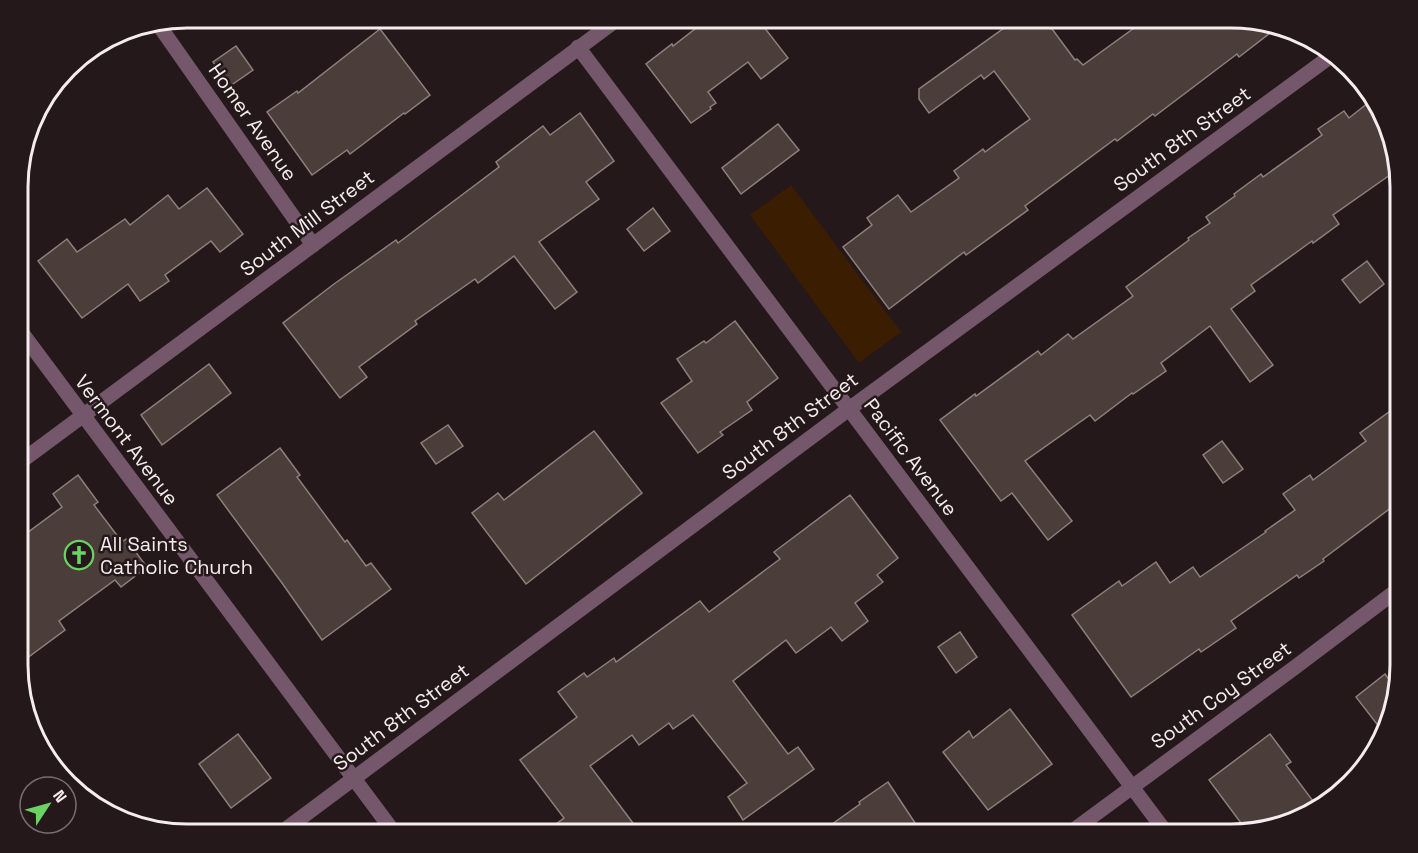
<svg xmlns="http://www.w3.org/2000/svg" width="1418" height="853" font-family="'Space Grotesk',sans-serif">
	<rect width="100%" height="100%" fill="#24181a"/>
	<polygon fill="#3b1d01" points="791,185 901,332 859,363 750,215"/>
	<g fill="#4a3d3a" stroke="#8e7f7b" stroke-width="1.5">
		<polygon points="709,18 757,18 788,58 761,79 748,62 708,92 716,103 710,107 711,109 691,123 646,64 672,44 673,46"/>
		<polygon points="1018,18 1044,18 1075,60 1077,59 1083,65 1148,18 1231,18 1274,30 1239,57 1237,54 1155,116 1153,114 1117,141 1115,139 1025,206 1028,210 966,255 964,252 889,309 843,247 872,225 867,218 898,195 911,212 959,178 954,171 983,149 985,152 1030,119 994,71 984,79 981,75 929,113 919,99 919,89"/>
		<polygon points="380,29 430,95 405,114 404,113 350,154 347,150 312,175 267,112 297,91 298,93"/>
		<polygon points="236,46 253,70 230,86 213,62"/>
		<polygon points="1373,99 1397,170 1333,215 1339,224 1313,243 1312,241 1251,285 1255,291 1231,309 1273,365 1250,382 1210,326 1161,363 1166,371 1133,394 1132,393 1095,421 1090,415 1025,461 1072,521 1048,540 1012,493 1001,501 940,420 975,394 976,396 1038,351 1041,355 1068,334 1073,339 1133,296 1126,287 1189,240 1188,238 1210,223 1206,217 1235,196 1234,194 1261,174 1263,177 1322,135 1318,129 1344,111 1349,118"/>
		<polygon points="580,113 614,161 586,182 599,199 539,242 577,292 555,309 514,256 478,283 475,279 415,321 417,324 359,367 367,377 340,398 283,323 334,284 396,240 398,243 499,167 496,162 543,126 550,135"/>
		<polygon points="778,124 799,150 741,194 722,168"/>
		<polygon points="207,188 243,234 220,252 211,241 165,275 169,281 140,301 128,284 82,318 38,261 67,239 77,252 125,219 130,225 168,195 179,209"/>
		<polygon points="653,208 670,231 644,251 627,229"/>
		<polygon points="1367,261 1384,284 1360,303 1342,280"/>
		<polygon points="735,321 778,378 747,402 752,410 720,432 723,435 698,453 661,403 692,381 677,359 704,341 706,343"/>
		<polygon points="209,364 231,393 162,445 141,415"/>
		<polygon points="1400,404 1400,501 1323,559 1324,561 1299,578 1297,575 1231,621 1236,628 1201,652 1199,649 1131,697 1072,615 1119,581 1122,586 1156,562 1170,583 1193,567 1200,577 1266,532 1265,531 1295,510 1283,494 1310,475 1313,480 1366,441 1360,433"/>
		<polygon points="448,425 463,446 436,464 421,443"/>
		<polygon points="594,431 642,493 526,584 472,513 498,493 504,500"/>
		<polygon points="1222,441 1243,469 1223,483 1203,455"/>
		<polygon points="280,448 300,475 297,477 345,542 347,540 366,566 371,563 391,589 322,640 282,583 217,495"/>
		<polygon points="78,475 98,502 94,505 122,542 126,539 147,567 121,587 115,580 59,621 65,630 19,664 19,539 62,507 53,494"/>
		<polygon points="850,495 898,558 877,575 883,582 855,603 868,621 842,641 831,627 796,653 786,640 733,681 788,754 798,747 814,769 743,820 728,797 747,783 693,715 673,729 669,723 639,745 632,735 590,766 642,835 541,835 564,818 520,760 577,717 558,692 584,673 587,677 614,658 616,662 700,601 709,612 780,559 774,552"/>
		<polygon points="960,632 977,657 956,673 938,647"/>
		<polygon points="1385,674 1396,689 1383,732 1356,697"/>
		<polygon points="1010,709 1052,764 988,810 943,752 969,731 973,738"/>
		<polygon points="238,734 271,778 231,808 199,764"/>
		<polygon points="1270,734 1291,762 1286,765 1319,809 1315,812 1241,835 1241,823 1209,780"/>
		<polygon points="888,782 923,835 817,835 860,804 859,802"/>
	</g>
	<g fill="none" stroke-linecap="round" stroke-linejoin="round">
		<g stroke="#74576b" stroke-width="15">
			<polyline points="158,24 313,245"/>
			<polyline points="578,47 1168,835"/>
			<polyline points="19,329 396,835"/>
			<polyline points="19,463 619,18"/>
			<polyline points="278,835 849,409 1331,56"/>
			<polyline points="1067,835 1294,668 1400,588"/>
		</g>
	</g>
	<defs>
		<g id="church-ring" transform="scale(1.5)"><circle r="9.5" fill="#24181a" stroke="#6bd363" stroke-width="1.5"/><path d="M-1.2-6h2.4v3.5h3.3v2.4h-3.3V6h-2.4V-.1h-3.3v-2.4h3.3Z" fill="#6bd363"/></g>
	</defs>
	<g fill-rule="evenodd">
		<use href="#church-ring" x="79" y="555"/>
	</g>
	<g text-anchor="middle" stroke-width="5" stroke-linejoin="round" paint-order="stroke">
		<g font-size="20" fill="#f5ecee" stroke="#24181a">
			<text transform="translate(253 122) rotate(55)" y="7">Homer Avenue</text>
			<text transform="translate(1182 139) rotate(-36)" y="7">South 8th Street</text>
			<text transform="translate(307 223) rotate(-37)" y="7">South Mill Street</text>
			<text transform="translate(790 426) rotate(-37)" y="7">South 8th Street</text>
			<text transform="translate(127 440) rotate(53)" y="7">Vermont Avenue</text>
			<text transform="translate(911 457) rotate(53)" y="7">Pacific Avenue</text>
			<text transform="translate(1221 695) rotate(-36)" y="7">South Coy Street</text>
			<text transform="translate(401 717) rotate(-37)" y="7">South 8th Street</text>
		</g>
		<g font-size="20" fill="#f5ecee" stroke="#24181a" text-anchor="start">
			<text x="100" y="551">All Saints<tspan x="100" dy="23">Catholic Church</tspan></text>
		</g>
	</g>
	<path d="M0 0H1418V853H0ZM187 28H1231A159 159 0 0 1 1390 187V665A159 159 0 0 1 1231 824H187A159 159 0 0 1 28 665V187A159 159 0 0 1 187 28Z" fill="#24181a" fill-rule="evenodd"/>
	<path fill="none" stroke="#f5ecee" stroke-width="3" d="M187 28H1231A159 159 0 0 1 1390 187V665A159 159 0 0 1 1231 824H187A159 159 0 0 1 28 665V187A159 159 0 0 1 187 28Z"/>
	<g transform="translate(48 805) rotate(54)"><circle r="28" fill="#24181a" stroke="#786d6f" stroke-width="1.5"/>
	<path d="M0-4.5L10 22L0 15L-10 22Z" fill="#6bd363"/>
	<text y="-9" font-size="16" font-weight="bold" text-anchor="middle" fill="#f5ecee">N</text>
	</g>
</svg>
